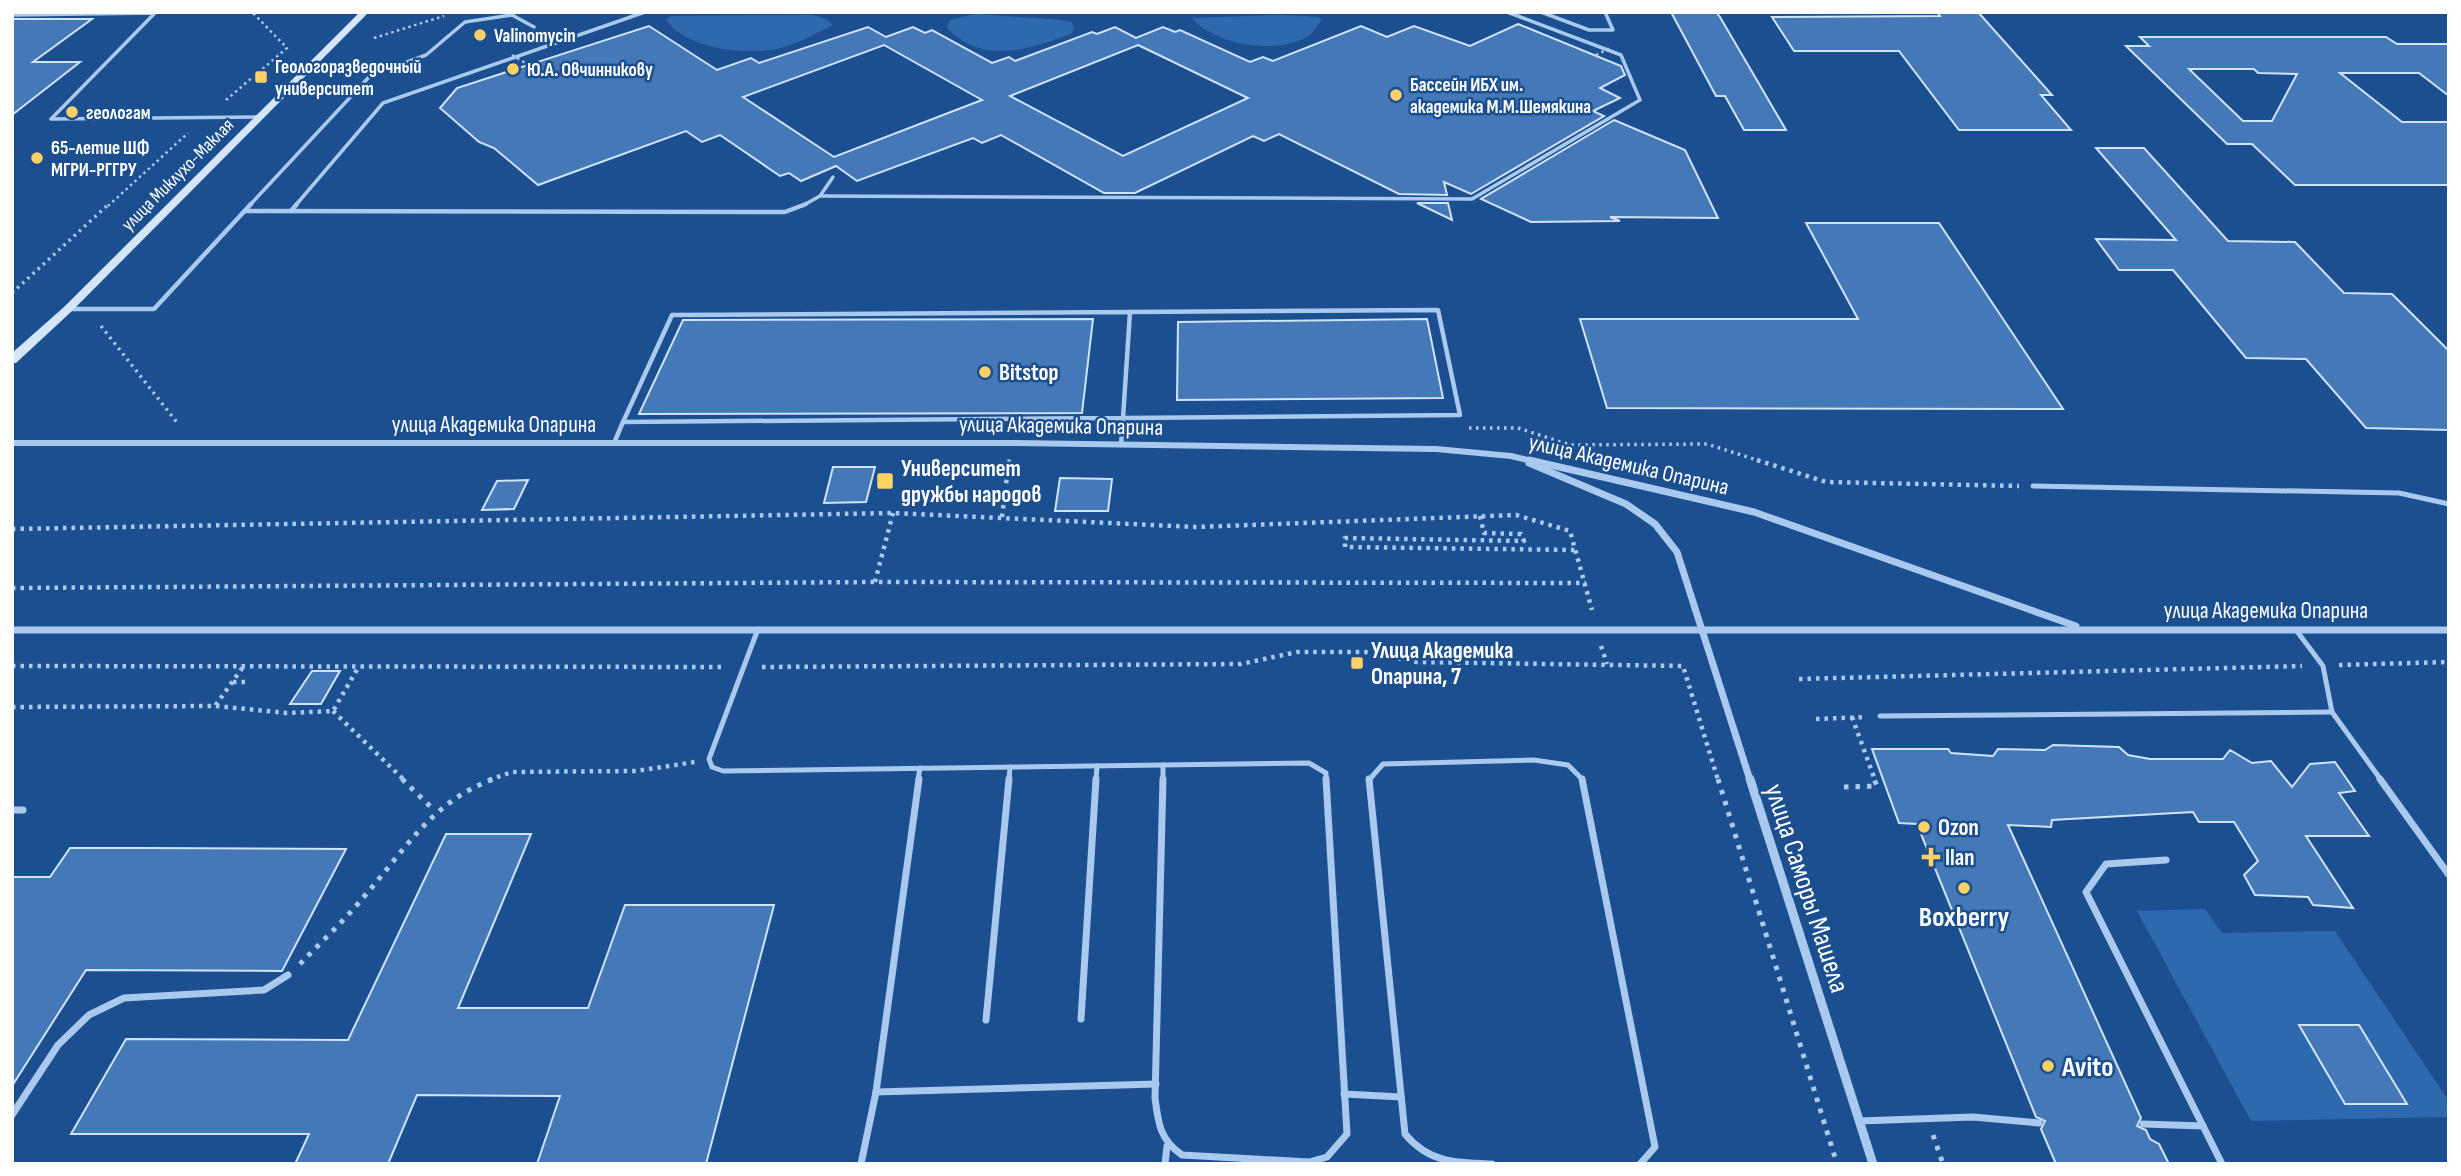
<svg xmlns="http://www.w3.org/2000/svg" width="2461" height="1176" font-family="'Sofia Sans Condensed',sans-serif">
	<rect width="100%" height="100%" fill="#1b4f8f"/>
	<g fill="#2e69ad">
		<path d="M975,14L1064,20L1072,22L1074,29L1071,34C1029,49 983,66 947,28L950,20Z"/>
		<path d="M812,15L826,19L833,25C815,34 796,45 777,49C744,55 686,49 666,20L671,16Z"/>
		<path d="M1280,15L1318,17L1322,20C1316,26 1314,33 1307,37C1276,55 1214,45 1192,18Z"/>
		<polygon points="2205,909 2222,933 2335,931 2449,1101 2449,1117 2251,1121 2137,911"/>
	</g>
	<g fill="#4478b7" stroke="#cfe3fa" stroke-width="2" fill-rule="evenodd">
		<polygon points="1671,12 1716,12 1720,17 1786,130 1744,130 1725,96 1716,96"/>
		<polygon points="1937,12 1978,12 2052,95 2041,95 2071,130 1959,130 1899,51 1794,51 1772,17 1940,16"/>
		<polygon points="12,19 92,19 33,62 80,62 12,115"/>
		<path d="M1518,24L1621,66L1625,75L1600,88L1620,98L1593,111L1604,116L1471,194L1444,182L1447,195L1399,194L1279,134L1264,141L1253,136L1135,193H1104L1001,135L982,143L973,138L857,181L836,166L801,181L789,173L780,176L720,135L702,142L686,131L538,185L494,148L479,142L440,108L457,88L649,26L717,70L751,58L759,63L868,27L886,37L913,27L925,33L932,30L992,63L1009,57L1015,61L1092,32L1097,34L1115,27L1136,38L1163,27L1175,32L1180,30L1250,62L1263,57L1273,61L1361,26L1387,37L1414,26L1470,46ZM884,45L982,100L834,157L743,97ZM1138,45L1248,98L1123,156L1010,96Z"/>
		<path d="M2140,37H2386L2397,44H2449V96L2419,73H2340L2402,122H2449V185H2295L2252,144H2227L2126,46H2149ZM2189,69H2254L2258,73L2297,74L2272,121H2243Z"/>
		<polygon points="1614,120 1685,150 1718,218 1610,217 1620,221 1531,222 1481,199"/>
		<polygon points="2096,148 2144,148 2228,241 2295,242 2344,293 2392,294 2449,351 2449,430 2366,428 2306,359 2246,358 2173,270 2119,270 2096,239 2176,240"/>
		<polygon points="1417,203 1448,203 1452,220"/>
		<polygon points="1806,223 1939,223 2063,409 1607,408 1580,319 1858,319"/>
		<polygon points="1093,319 1082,413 639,414 683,320"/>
		<polygon points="1427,319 1443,398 1177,400 1178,322"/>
		<polygon points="833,467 875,467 866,502 824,503"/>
		<polygon points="1060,478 1112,479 1108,511 1055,511"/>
		<polygon points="528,480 514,509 482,510 497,481"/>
		<polygon points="312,671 340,671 321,704 290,704"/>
		<polygon points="2053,745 2119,747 2128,755 2150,759 2223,759 2230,750 2252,763 2271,761 2292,787 2310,764 2335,762 2355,791 2339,793 2369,836 2306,836 2353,908 2313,905 2308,897 2255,895 2244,875 2258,861 2234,822 2199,822 2193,812 2052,820 2051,827 2008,825 2141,1118 2137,1126 2146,1130 2150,1139 2159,1144 2169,1164 2056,1164 2041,1129 2045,1121 2036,1117 1917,824 1899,823 1872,749 1948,749 1951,753 1993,756 1998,749 2045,750"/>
		<polygon points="446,834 531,834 458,1008 588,1008 625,905 774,905 706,1164 537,1164 560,1096 417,1095 388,1164 295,1164 309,1134 71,1134 126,1039 348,1040"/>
		<polygon points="70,848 143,848 346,849 282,971 86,970 12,1086 12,877 50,877"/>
		<polygon points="2299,1025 2359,1025 2407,1104 2345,1104"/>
	</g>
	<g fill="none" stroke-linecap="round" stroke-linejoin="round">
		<g stroke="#a9c9ee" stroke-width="2.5" stroke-dasharray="2.5 3.5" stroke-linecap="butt">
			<polyline points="374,38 444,16"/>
			<polyline points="226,100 287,48 252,12"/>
			<polyline points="108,206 188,133"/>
		</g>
		<g stroke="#a9c9ee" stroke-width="3.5" stroke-dasharray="2.5 4.5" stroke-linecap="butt">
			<polyline points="12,293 109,204"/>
			<polyline points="101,326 179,425"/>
			<polyline points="1469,428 1518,428 1570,445 1707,444 1763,462"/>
			<polyline points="1009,462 1009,459"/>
		</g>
		<g stroke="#a9c9ee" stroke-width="4.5" stroke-dasharray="3.5 5" stroke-linecap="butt">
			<polyline points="1757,460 1826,482 2019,486"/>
			<polyline points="1480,516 1484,533 1521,534 1524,541 1345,538 1345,547 1575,550"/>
			<polyline points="1002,517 1009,460"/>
			<polyline points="12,529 893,513 1196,527 1516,515 1570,531 1592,610"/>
			<polyline points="875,582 893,513"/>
			<polyline points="12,588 875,582 1586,583"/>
			<polyline points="1601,646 1607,664"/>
			<polyline points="2339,665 2449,662"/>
			<polyline points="12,666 725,667"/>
			<polyline points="762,667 1241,664 1297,652 1365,652 1416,662 1683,666 1718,780"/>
			<polyline points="1799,679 2302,666"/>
			<polyline points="233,682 245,682"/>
			<polyline points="216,706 287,713 333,711 359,666"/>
			<polyline points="12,707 215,706 243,667"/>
			<polyline points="333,711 404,780"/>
			<polyline points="1852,717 1875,780"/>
			<polyline points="1816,719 1866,717"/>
			<polyline points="489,780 512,772 636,771 695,762"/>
		</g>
		<g stroke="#a9c9ee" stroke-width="5" stroke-dasharray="4.5 7" stroke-linecap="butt">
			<polyline points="402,779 435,811"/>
			<polyline points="1718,779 1837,1164"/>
			<polyline points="1844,787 1877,786 1874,779"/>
			<path d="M300,964C322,941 347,918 367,893C407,847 434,800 494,779"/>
			<polyline points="1933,1135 1943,1164"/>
		</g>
		<g stroke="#a9c9ee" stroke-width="3.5">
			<polyline points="1541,12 1589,30 1613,30 1605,12"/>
			<polyline points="12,15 155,13 51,119 259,117"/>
			<polyline points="821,196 1472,199 1640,100 1621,55 1507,12"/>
			<polyline points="249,206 370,76 426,55 465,22 512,15 534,27"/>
			<polyline points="295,206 383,103 645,12"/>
			<polyline points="802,206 820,196 833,177"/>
		</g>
		<g stroke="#a9c9ee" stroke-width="4.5">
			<polyline points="245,211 785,212 806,204"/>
			<polyline points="291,211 297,204"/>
			<polyline points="70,309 154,309 251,204"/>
			<polygon points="1130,312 1123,418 623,422 672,315"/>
			<polyline points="614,443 623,422"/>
			<polyline points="1121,445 1123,418 1460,415 1438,310 1130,312"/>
		</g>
		<g stroke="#a9c9ee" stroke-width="5">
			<polyline points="2033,486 2399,493 2449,504"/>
			<polyline points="758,629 709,759 712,767 723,771 1309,763 1326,773 1326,780"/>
			<polyline points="2296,630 2323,666 2332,712 2381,780"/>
			<polyline points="1880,716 2332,712"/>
			<polyline points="918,780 920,768"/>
			<polyline points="1009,780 1010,767"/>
			<polyline points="1096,780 1097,766"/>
			<polyline points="1163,780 1163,765"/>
			<polyline points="1369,780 1383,764 1534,760 1568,765 1583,780"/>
		</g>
		<g stroke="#a9c9ee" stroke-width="7">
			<path d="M1163,779L1155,1098C1158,1123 1160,1140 1182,1155L1309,1162L1327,1157L1347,1134L1326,779"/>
			<path d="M1369,779L1405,1134C1429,1163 1456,1163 1492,1164"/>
			<polyline points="1582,779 1655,1147 1640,1164"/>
			<polyline points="2380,779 2449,875"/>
			<polyline points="12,810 23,810"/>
			<polyline points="2166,860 2106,864 2086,892 2222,1164"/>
			<polyline points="1081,1019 1096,779"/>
			<polyline points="986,1020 1009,779"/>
			<polyline points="876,1092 1156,1084"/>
			<polyline points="1344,1094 1401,1097"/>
			<polyline points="12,1115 58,1045 89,1015 124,998 264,990 288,975"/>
			<polyline points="1859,1121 1973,1117 2039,1123"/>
			<polyline points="2143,1124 2203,1126"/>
			<polyline points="861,1164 876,1092 919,779"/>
			<polyline points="1165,1164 1167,1146"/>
		</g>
		<polyline stroke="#a9c9ee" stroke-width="6" points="12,443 1011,443 1436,449 1511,456 1536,462"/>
		<g stroke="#a9c9ee" stroke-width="7">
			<polyline points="1529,460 1754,512 2076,626"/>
			<polyline points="1529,463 1626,504 1655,524 1677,552 1750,780"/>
			<polyline points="12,630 2449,630"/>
		</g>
		<polyline stroke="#a9c9ee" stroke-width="9" points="1750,779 1873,1164"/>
		<polygon fill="#d6e6fa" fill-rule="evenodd" points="360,12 369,12 72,311 16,363 12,363 12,353 64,307"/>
		<g stroke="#a9c9ee" stroke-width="2.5" stroke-dasharray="2.5 3.5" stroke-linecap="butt">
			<polyline points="512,55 527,64"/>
			<polyline points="1596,55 1612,47"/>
		</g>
	</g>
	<g fill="#ffd166" stroke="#1b4f8f" stroke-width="2.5">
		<circle cx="480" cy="35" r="7"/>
		<circle cx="513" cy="69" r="7"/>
		<rect x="254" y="70" width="14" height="14" rx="3.5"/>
		<circle cx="1396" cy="95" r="7"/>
		<circle cx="72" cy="112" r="7"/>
		<circle cx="37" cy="158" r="7"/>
		<circle cx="985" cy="372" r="7"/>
		<rect x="876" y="472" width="18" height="18" rx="3.5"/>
		<rect x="1350" y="656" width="14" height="14" rx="3.5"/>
		<circle cx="1924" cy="827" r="7"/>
		<path d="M1927.5 846.5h7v7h7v7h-7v7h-7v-7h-7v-7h7z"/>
		<circle cx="1964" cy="888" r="7"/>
		<circle cx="2048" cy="1066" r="7"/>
	</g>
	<g text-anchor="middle" stroke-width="5" stroke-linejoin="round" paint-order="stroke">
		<g font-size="19" font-weight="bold" fill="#fff" stroke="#1b4f8f" text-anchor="start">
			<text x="494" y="42">Valinomycin</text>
			<text x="275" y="73">Геологоразведочный<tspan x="275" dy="22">университет</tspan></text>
			<text x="527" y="76">Ю.А. Овчинникову</text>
			<text x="1410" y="91">Бассейн ИБХ им.<tspan x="1410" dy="22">академика М.М.Шемякина</tspan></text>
			<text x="86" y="119">геологам</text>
			<text x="51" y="154">65-летие ШФ<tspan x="51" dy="22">МГРИ-РГГРУ</tspan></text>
		</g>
		<g font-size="19" fill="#fff" stroke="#1b4f8f">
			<text transform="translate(177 174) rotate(-45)" y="7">улица Миклухо-Маклая</text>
		</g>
		<g font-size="23" font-weight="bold" fill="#fff" stroke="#1b4f8f" text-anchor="start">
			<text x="999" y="380">Bitstop</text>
			<text x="901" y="476">Университет<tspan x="901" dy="26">дружбы народов</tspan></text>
			<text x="1371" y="658">Улица Академика<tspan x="1371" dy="26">Опарина, 7</tspan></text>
			<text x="1938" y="835">Ozon</text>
			<text x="1945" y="865">Ilan</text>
		</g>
		<g font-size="23" fill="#fff" stroke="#1b4f8f">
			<text x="494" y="432">улица Академика Опарина</text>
			<text transform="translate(1061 425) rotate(1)" y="8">улица Академика Опарина</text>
			<text transform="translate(1629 464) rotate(13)" y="8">улица Академика Опарина</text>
			<text x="2266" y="618">улица Академика Опарина</text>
		</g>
		<g font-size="28" fill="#fff" stroke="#1b4f8f">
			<text transform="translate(1808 888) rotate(72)" y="10">улица Саморы Машела</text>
		</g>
		<g font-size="28" font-weight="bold" fill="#fff" stroke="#1b4f8f">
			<text x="1964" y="926">Boxberry</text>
			<text x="2062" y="1076" text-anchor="start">Avito</text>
		</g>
	</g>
	<rect width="2461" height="1176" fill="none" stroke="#ffffff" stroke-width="28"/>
</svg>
